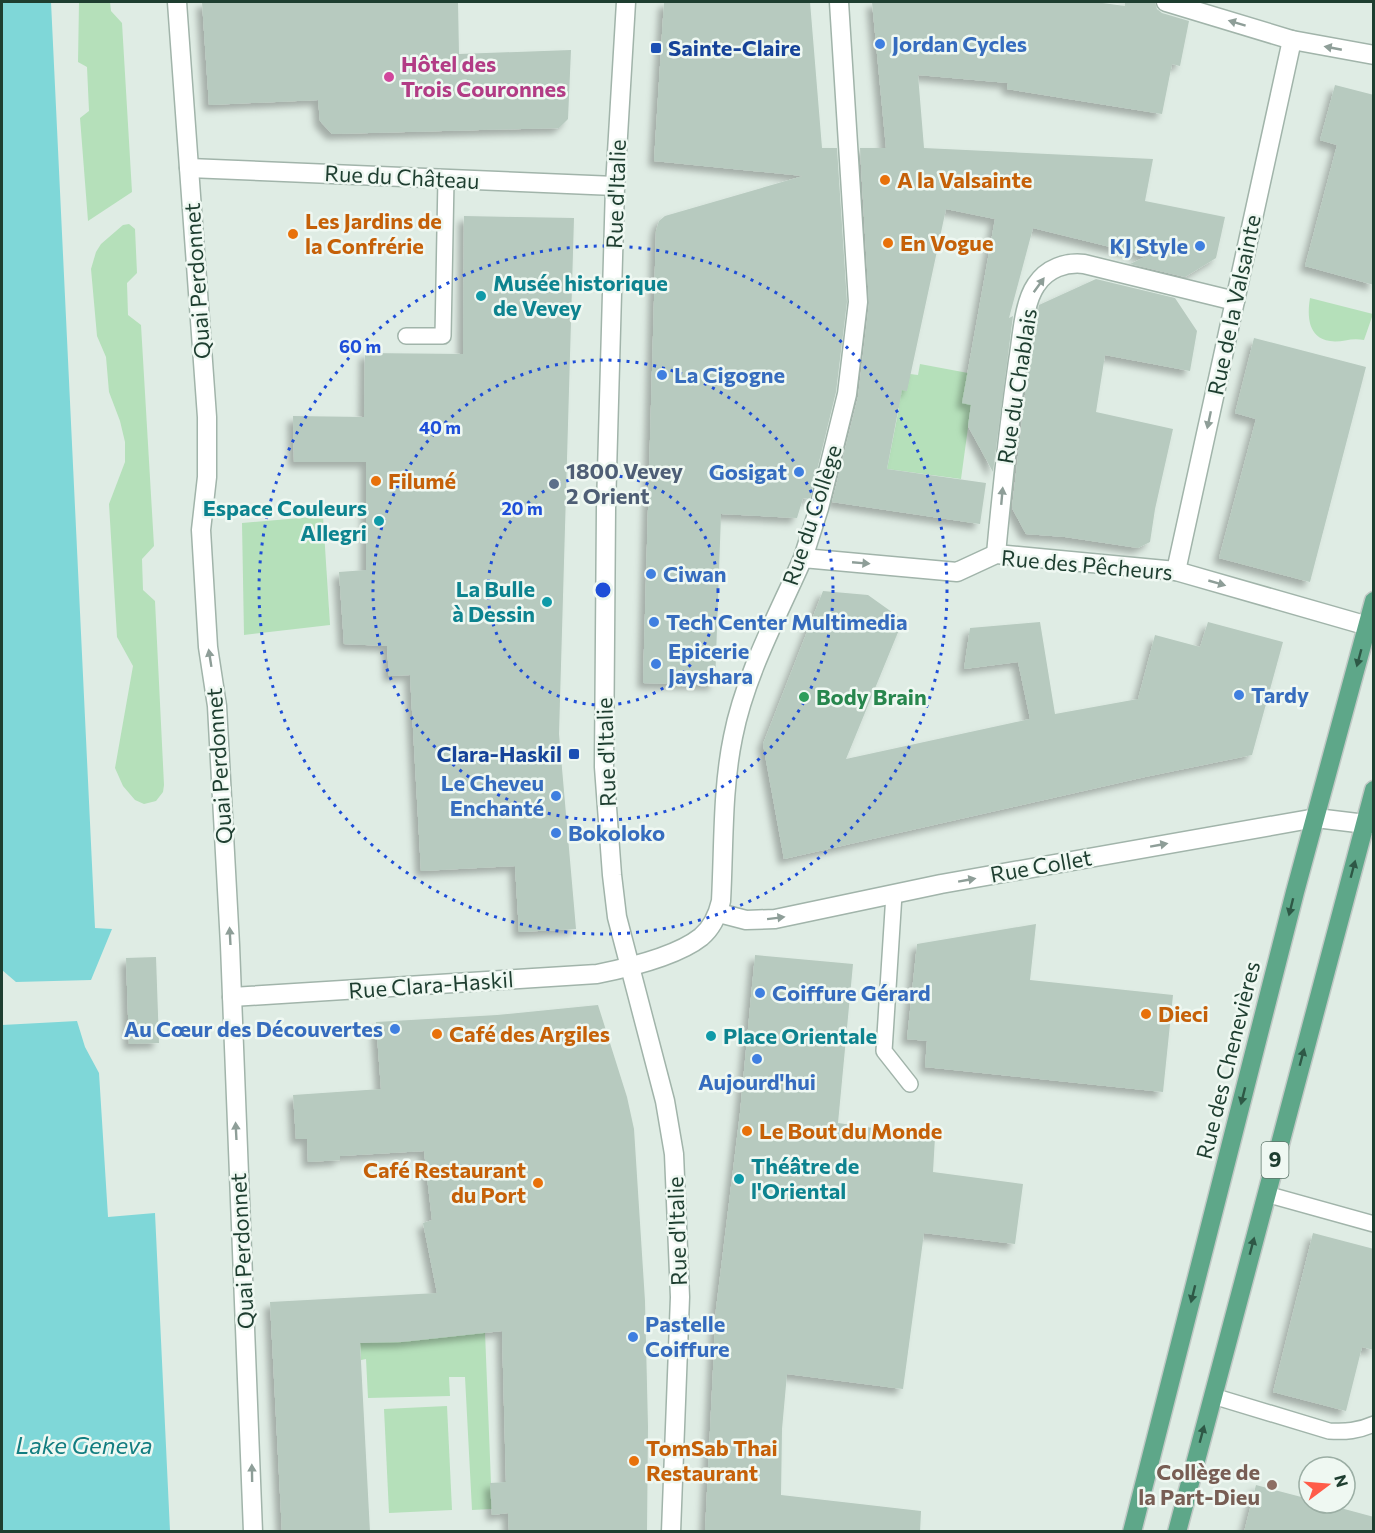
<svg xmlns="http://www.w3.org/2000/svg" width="1375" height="1533" font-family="Commissioner,sans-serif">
	<defs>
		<filter id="shadow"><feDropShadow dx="-5.5" dy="5.5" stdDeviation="3" flood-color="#0004"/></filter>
	</defs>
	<rect width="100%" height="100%" fill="#dfece4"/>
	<g fill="#b5e0ba">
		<polygon points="79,2 110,2 111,11 122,23 132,192 88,221 80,118 89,111 87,67 78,62"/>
		<polygon points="129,224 135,229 137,273 127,283 128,315 141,325 154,546 142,559 143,590 155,601 164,785 163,792 156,801 144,804 135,800 123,786 115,768 133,666 117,637 109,504 125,462 125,442 120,421 109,392 106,357 97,336 91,269 96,252 101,244 123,225"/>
		<path d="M1310,298L1373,314L1364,340C1350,337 1342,343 1330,341C1308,338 1307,316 1310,298Z"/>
		<polygon points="920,364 968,373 972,398 961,479 887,469 899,408 889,407 910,374 918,375"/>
		<polygon points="323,516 330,625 244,635 242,523"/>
		<polygon points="485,1332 492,1509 472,1510 465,1377 449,1377 450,1396 368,1398 366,1359 361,1360 360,1343"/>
		<polygon points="447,1406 452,1510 389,1513 384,1409"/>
	</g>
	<g fill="#7fd7d8">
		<polygon points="2,2 51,2 95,928 112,929 91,980 16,982 2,970"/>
		<polygon points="77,1021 85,1047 99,1073 108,1217 155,1213 170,1531 2,1531 2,1025"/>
	</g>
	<g fill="#b7cabf" filter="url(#shadow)">
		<polygon points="202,2 458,2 459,54 571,50 568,119 559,128 332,134 320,121 318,100 209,105"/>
		<polygon points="664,2 810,2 822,148 837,148 847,302 836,392 810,499 803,498 797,518 721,514 715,685 643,683 656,231 659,221 665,216 803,176 654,161"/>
		<polygon points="872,2 1095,2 1125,6 1125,2 1155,2 1157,9 1162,13 1189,21 1180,66 1172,64 1162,114 1007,89 1008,83 918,75 924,148 1153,159 1145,201 1225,217 1216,258 1185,277 1130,264 1147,256 1033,228 1009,318 1013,316 993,472 968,426 971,405 962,403 995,219 946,209 907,391 902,390 887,469 986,483 980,524 832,502 858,397 869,303 860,148 886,148"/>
		<polygon points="1335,85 1374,95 1374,285 1305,266 1337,145 1320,140"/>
		<polygon points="464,216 574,218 559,734 576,929 519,932 515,866 421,871 410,675 389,676 387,646 344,644 339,572 366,570 366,462 294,462 293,416 364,417 365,353 463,354"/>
		<polygon points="1096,279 1175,298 1197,331 1190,371 1105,355 1096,412 1173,429 1155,509 1150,542 1138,548 1065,537 1026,534 1012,508 1026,386 1039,305"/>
		<polygon points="1254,338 1366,367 1310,582 1219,558 1256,419 1235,413"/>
		<polygon points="823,591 868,595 903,620 846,759 1030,719 1018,662 964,669 970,628 1040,622 1055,714 1138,699 1155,635 1200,647 1208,622 1283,642 1252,755 1145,777 784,859 763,744"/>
		<polygon points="1036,924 1030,980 1173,995 1163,1092 925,1067 927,1041 907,1039 917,944"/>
		<polygon points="755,955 853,964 838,1123 935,1137 933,1172 1023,1184 1015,1244 924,1233 903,1389 787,1374 782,1429 781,1495 921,1511 920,1532 705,1532 716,1309 740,1113"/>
		<polygon points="156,957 159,1043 129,1044 126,958"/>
		<polygon points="598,1005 627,1097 634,1129 645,1301 648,1427 647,1532 509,1532 508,1513 492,1515 490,1483 506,1482 502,1331 402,1342 360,1343 370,1532 282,1532 270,1302 437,1293 423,1223 432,1220 424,1151 340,1156 340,1160 308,1162 307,1139 296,1139 293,1095 381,1089 376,1022 497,1015"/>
		<polygon points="1313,1233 1374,1249 1374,1350 1362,1347 1346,1411 1273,1392"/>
		<polygon points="1256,1485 1309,1499 1309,1503 1322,1503 1374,1517 1374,1532 1244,1532"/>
	</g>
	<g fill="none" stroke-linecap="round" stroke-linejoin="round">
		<g stroke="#a1b4aa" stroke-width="18">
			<g id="service">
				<polyline points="406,336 443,336 446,179"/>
				<polyline points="894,894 884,1051 910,1084"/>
				<polyline points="1266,1194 1374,1224"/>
				<path d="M1213,1396L1329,1431C1346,1432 1358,1431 1374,1424"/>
			</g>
		</g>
		<g stroke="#a1b4aa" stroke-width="21">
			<polyline id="pedestrian" points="803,558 819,508 847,394 858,302 839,2"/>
		</g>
		<g stroke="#a1b4aa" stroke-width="21">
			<g id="minor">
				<polyline points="177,2 207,417 207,477 201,530 208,647 217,706 230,945 253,1532"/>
				<polyline points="1166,2 1292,40 1374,55"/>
				<polyline points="189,168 615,186"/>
				<path d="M996,554C1002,489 1009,425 1018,361C1022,339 1023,304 1036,285C1047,268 1066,262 1084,264L1235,301"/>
				<polyline points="1176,571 1292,40"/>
				<polyline points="719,913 746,920 775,919 941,884 1316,818 1374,825"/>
				<path d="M232,997L597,974C627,968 677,956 701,937C713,927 718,914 721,901C724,846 722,790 733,737C745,675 778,615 803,558L957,572L996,554L1176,571L1368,626"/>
			</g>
		</g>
		<g stroke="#a1b4aa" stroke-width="21">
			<polyline id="tertiary" points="626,2 615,186 606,508 604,767 612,875 617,917 665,1101 674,1154 680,1297 671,1532"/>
		</g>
		<g stroke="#c0c9c5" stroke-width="21">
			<g id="primary">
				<polyline points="1132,1532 1295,892 1374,601"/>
				<polyline points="1177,1532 1374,790"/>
			</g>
		</g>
		<use href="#service" stroke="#fff" stroke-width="15"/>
		<use href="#pedestrian" stroke="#fff" stroke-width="18"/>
		<use href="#minor" stroke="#fff" stroke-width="18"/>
		<use href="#tertiary" stroke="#fff" stroke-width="18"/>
		<use href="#primary" stroke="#5ea789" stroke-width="18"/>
	</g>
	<defs><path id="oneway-solid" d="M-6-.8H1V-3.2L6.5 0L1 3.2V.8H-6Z" transform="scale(1.5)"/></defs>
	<g fill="#8e9e98">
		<use href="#oneway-solid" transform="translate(1237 23) rotate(-163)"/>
		<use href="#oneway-solid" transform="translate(1333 48) rotate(-169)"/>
		<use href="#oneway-solid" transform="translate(1039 285) rotate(-54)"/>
		<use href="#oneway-solid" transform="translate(1209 420) rotate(102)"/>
		<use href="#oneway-solid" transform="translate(1002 496) rotate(-85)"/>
		<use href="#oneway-solid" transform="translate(861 563) rotate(5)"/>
		<use href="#oneway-solid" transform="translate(1217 583) rotate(16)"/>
		<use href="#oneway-solid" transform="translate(210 658) rotate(-99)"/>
		<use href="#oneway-solid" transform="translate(1159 845) rotate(-10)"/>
		<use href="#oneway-solid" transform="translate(967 880) rotate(-10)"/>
		<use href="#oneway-solid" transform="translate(776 918) rotate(-7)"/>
		<use href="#oneway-solid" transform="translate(230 936) rotate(-93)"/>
		<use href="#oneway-solid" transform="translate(236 1131) rotate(-93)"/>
		<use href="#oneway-solid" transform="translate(252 1473) rotate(-91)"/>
	</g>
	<g fill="#2e5846">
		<use href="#oneway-solid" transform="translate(1359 658) rotate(105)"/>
		<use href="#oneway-solid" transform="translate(1353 869) rotate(-75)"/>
		<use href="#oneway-solid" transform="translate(1291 907) rotate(104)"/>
		<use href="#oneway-solid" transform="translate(1302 1057) rotate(-75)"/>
		<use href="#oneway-solid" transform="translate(1243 1096) rotate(104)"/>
		<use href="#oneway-solid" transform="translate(1252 1246) rotate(-75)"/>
		<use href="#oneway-solid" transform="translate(1193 1294) rotate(104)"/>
		<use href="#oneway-solid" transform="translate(1202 1434) rotate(-75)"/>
	</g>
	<g fill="none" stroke="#1d4ed8" stroke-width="3" stroke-dasharray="3 6">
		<circle cx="603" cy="590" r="115"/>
		<circle cx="603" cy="590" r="230"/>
		<circle cx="603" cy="590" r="344"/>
	</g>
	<g fill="#3f7fe0" stroke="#eff8f2" stroke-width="2">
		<circle cx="880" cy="44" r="6"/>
		<circle cx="1200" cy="246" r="6"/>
		<circle cx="662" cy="375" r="6"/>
		<circle cx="799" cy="472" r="6"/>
		<circle cx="651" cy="574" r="6"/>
		<circle cx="654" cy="622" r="6"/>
		<circle cx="656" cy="664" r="6"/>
		<circle cx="1239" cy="695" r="6"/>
		<circle cx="556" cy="796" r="6"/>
		<circle cx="556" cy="833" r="6"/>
		<circle cx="760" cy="993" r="6"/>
		<circle cx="395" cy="1029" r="6"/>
		<circle cx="757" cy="1059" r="6"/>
		<circle cx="633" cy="1337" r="6"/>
	</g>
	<g fill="#1a4fb4" stroke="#eff8f2" stroke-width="2">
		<rect x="650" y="42" width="12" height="12" rx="3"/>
		<rect x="568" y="748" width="12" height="12" rx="3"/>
	</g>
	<circle fill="#d1479c" stroke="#eff8f2" stroke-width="2" cx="389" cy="77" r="6"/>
	<g fill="#e8710a" stroke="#eff8f2" stroke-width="2">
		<circle cx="885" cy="180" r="6"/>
		<circle cx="293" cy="234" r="6"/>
		<circle cx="888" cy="243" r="6"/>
		<circle cx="376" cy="481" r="6"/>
		<circle cx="1146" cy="1014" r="6"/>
		<circle cx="437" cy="1034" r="6"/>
		<circle cx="747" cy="1131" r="6"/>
		<circle cx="538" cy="1183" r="6"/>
		<circle cx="634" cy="1461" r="6"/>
	</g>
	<g fill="#0f9aa8" stroke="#eff8f2" stroke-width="2">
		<circle cx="481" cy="296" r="6"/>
		<circle cx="379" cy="521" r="6"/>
		<circle cx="547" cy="602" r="6"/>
		<circle cx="711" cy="1036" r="6"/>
		<circle cx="739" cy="1179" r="6"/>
	</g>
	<circle fill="#5c6f8a" stroke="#eff8f2" stroke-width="2" cx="554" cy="484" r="6"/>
	<circle fill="#2e9e5b" stroke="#eff8f2" stroke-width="2" cx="804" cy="697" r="6"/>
	<circle fill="#8d6e63" stroke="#eff8f2" stroke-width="2" cx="1272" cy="1485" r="6"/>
	<g text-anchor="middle" stroke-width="5" stroke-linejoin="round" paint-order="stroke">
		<rect fill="#eff8f2" stroke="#5d766a" stroke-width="1.5" x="1261.5" y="1142" width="27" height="36" rx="4.5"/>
		<g font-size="21" font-weight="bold" fill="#1e3e30">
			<text x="1275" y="1167">9</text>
		</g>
		<g font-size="22" font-weight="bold" fill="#366cbe" stroke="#eff8f2" text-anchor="start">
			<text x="892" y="52">Jordan Cycles</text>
			<text x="1188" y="254" text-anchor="end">KJ Style</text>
			<text x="674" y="383">La Cigogne</text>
			<text x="787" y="480" text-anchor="end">Gosigat</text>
			<text x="663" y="582">Ciwan</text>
			<text x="666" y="630">Tech Center Multimedia</text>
			<text x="668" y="659">Epicerie<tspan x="668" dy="25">Jayshara</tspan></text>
			<text x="1251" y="703">Tardy</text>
			<text x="544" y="791" text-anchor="end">Le Cheveu<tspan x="544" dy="25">Enchanté</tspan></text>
			<text x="568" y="841">Bokoloko</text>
			<text x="772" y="1001">Coiffure Gérard</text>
			<text x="383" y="1037" text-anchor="end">Au Cœur des Découvertes</text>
			<text x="757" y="1090" text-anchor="middle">Aujourd'hui</text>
			<text x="645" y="1332">Pastelle<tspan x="645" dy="25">Coiffure</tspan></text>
		</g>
		<g font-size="22" font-weight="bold" fill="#164399" stroke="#eff8f2" text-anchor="start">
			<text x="668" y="56">Sainte-Claire</text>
			<text x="562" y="762" text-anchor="end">Clara-Haskil</text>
		</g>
		<g font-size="22" font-weight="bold" fill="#b23c85" stroke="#eff8f2" text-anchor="start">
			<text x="401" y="72">Hôtel des<tspan x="401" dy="25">Trois Couronnes</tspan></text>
		</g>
		<g font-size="22" fill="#1e3e30" stroke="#eff8f2">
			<text transform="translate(402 177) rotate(3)" y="8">Rue du Château</text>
			<text transform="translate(616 194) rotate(-88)" y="8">Rue d'Italie</text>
			<text transform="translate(197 281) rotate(-94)" y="8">Quai Perdonnet</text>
			<text transform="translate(1234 305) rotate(-78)" y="8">Rue de la Valsainte</text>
			<text transform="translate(1017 386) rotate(-81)" y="8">Rue du Chablais</text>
			<text transform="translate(812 515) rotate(-72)" y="8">Rue du Collège</text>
			<text transform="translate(1087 565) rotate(5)" y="8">Rue des Pêcheurs</text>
			<text transform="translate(606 752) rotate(-92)" y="8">Rue d'Italie</text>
			<text transform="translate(219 766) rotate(-94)" y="8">Quai Perdonnet</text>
			<text transform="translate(1041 866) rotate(-10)" y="8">Rue Collet</text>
			<text transform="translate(431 985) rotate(-4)" y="8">Rue Clara-Haskil</text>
			<text transform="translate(1228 1060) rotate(-76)" y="8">Rue des Chenevières</text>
			<text transform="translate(677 1231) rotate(-92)" y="8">Rue d'Italie</text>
			<text transform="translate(242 1251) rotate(-93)" y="8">Quai Perdonnet</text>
		</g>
		<g font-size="22" font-weight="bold" fill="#c56008" stroke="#eff8f2" text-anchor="start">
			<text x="897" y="188">A la Valsainte</text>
			<text x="305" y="229">Les Jardins de<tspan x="305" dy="25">la Confrérie</tspan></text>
			<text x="900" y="251">En Vogue</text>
			<text x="388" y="489">Filumé</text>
			<text x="1158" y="1022">Dieci</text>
			<text x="449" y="1042">Café des Argiles</text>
			<text x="759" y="1139">Le Bout du Monde</text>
			<text x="526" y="1178" text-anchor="end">Café Restaurant<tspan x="526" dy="25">du Port</tspan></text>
			<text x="646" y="1456">TomSab Thai<tspan x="646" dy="25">Restaurant</tspan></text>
		</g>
		<g font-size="22" font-weight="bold" fill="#0d838f" stroke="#eff8f2" text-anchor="start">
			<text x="493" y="291">Musée historique<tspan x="493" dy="25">de Vevey</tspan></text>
			<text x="367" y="516" text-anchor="end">Espace Couleurs<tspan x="367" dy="25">Allegri</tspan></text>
			<text x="535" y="597" text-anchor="end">La Bulle<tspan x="535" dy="25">à Dessin</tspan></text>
			<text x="723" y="1044">Place Orientale</text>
			<text x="751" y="1174">Théâtre de<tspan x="751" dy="25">l'Oriental</tspan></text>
		</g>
		<g font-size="22" font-weight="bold" fill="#4e5e75" stroke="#eff8f2" text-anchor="start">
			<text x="566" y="479">1800 Vevey<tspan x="566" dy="25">2 Orient</tspan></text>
		</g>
		<g font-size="22" font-weight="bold" fill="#27864d" stroke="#eff8f2" text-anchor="start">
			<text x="816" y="705">Body Brain</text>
		</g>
		<g font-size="22" font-weight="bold" fill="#785e54" stroke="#eff8f2" text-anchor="end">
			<text x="1260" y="1480">Collège de<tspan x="1260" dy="25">la Part-Dieu</tspan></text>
		</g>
		<g font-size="24" font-style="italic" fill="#127d80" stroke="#eff8f2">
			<text x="84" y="1454">Lake Geneva</text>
		</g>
	</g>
	<circle cx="603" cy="590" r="9" fill="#1d4ed8" stroke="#eff8f2" stroke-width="3"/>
	<g font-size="18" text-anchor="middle" font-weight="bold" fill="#1d4ed8" stroke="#eff8f2" stroke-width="5" stroke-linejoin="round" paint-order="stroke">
		<text x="360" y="353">60 m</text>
		<text x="440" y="434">40 m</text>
		<text x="522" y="515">20 m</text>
	</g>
	<rect width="1375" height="1533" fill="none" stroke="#1e3e30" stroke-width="6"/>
	<g transform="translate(1327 1485) rotate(74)"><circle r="28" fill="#eff8f2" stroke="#9baea4" stroke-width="1.5"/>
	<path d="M0-4.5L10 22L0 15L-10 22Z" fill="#ff5c49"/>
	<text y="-9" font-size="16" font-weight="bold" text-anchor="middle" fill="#1e3e30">N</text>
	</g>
</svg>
